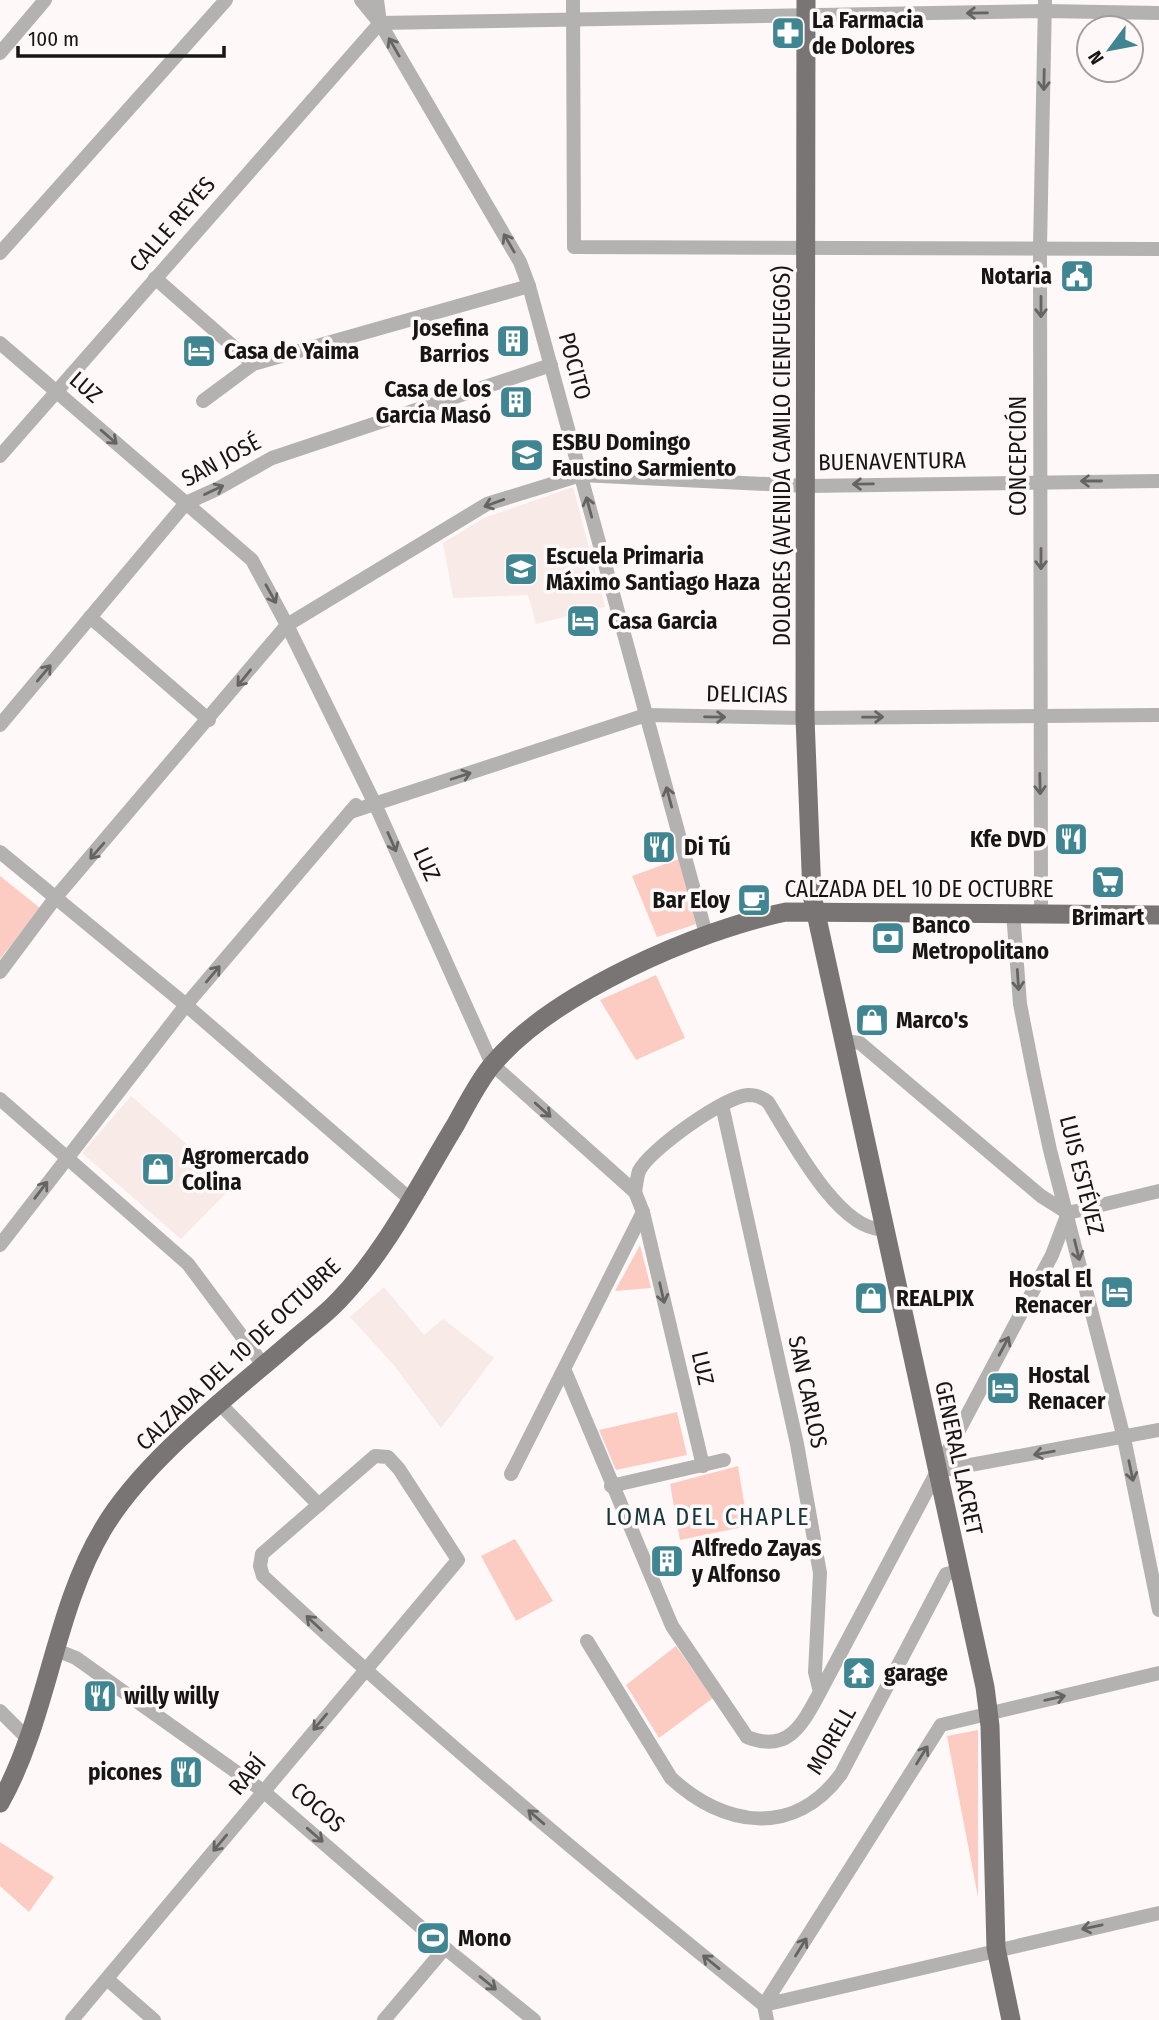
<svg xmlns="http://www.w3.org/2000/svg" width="1159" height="2020" font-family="'Fira Sans Condensed',sans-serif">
	<rect width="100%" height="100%" fill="#fef9f8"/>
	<g fill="#f7eae7">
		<polygon points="573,487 605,607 536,624 528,595 453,598 443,543 484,518"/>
		<polygon points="131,1096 234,1185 181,1239 82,1153"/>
		<polygon points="384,1287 424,1335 443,1319 494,1358 441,1428 393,1364 350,1317"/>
	</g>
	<g fill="#fcccc2">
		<polygon points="679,859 696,924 657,937 632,876"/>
		<polygon points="0,876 40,908 0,959"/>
		<polygon points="656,975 685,1038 636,1060 600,1000"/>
		<polygon points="640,1245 651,1288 615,1291"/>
		<polygon points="677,1412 687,1455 616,1470 599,1430"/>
		<polygon points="738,1466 748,1526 680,1540 670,1484"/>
		<polygon points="515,1539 553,1601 516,1621 481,1556"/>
		<polygon points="676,1646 713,1698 659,1738 626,1685"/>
		<polygon points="978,1730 978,1897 947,1736"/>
		<polygon points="0,1842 54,1877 29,1912 0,1886"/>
	</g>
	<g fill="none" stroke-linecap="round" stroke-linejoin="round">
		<g stroke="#b4b1b1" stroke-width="14">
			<polyline points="361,0 379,22"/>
			<polyline points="377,0 380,23 520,262 529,286 706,934"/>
			<polyline points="573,0 574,247 1159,249"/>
			<polyline points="380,23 1045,11 1159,13"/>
			<polyline points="0,53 45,0"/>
			<polyline points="0,253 226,0"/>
			<polyline points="155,278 253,364"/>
			<polyline points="0,343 252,560 287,625 375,804 492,1064 635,1192 643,1212 703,1466"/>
			<polyline points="203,401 253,364 529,286"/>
			<polyline points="0,456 380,23"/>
			<polyline points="90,617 209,720"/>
			<polyline points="0,725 186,503 217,489 272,458 551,365"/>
			<polyline points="350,812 646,715 805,718 1159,715"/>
			<polyline points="0,852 186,1005 410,1199"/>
			<polyline points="1013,912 1020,1004 1034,1075 1050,1150 1124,1438 1159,1610"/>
			<polyline points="1041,912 1040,247 1045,0"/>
			<polyline points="0,972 56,897 287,625 487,504 581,475 807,486 1159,481"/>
			<polyline points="843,1041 860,1043 1041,1196 1068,1213"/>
			<polyline points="0,1099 188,1264 264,1366"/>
			<polyline points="722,1105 797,1444 820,1573 815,1672 820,1692"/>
			<path d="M635,1192C636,1186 637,1177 639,1171C650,1149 724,1097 748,1095C757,1095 762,1097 768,1102C789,1135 839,1233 884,1229"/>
			<polyline points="1068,1213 1159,1191"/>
			<polyline points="0,1245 186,1005 356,805"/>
			<path d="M565,1371L672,1626L747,1737C789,1754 803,1723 820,1692L1052,1255L1068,1213"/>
			<polyline points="220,1404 319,1505"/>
			<polyline points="938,1471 1159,1430"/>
			<polyline points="511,1474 643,1212"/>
			<polyline points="611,1486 724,1460"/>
			<path d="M587,1641L671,1778C724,1827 794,1838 841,1774L946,1574L959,1571"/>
			<polyline points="56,1650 76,1658 263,1791 445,1948 534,2020"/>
			<polyline points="0,1711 28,1739"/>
			<polyline points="107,1979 154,2020"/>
			<polyline points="764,2005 941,1725 1159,1673"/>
			<polyline points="764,2005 1159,1913"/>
			<polyline points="764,2005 767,2020"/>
			<path d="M72,2020L458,1560L399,1469L388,1457L375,1456L262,1554L260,1566L263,1576C424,1726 593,1867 764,2005"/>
			<polyline points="384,2020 445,1948"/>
		</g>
		<g stroke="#797574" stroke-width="19">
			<polyline points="806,0 805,718 812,895 985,1687 990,1726 996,1948 1011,2020"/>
			<path d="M0,1803C48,1718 53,1613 103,1529C145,1458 234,1392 297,1337C311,1325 326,1314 339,1300C387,1250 420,1183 456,1124C467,1104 478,1082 492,1065C551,994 697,930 786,912L1159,915"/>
		</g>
	</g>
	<defs><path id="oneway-shaft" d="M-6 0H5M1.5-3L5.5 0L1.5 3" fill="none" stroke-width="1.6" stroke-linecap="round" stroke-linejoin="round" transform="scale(1.75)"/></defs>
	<g stroke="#666363">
		<use href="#oneway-shaft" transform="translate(977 13) rotate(179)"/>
		<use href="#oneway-shaft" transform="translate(394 47) rotate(-120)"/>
		<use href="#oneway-shaft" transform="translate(1044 80) rotate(91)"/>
		<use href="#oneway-shaft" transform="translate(509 243) rotate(-120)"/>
		<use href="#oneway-shaft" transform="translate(1041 307) rotate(90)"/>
		<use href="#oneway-shaft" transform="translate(109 437) rotate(41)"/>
		<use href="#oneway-shaft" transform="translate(1091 481) rotate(180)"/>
		<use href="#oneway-shaft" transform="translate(863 484) rotate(179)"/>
		<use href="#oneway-shaft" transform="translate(214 490) rotate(-26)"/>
		<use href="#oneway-shaft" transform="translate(494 503) rotate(160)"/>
		<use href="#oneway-shaft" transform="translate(589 507) rotate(-105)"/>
		<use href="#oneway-shaft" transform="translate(1041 559) rotate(90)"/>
		<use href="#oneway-shaft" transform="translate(271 594) rotate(61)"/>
		<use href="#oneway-shaft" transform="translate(44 673) rotate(-50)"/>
		<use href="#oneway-shaft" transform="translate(244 678) rotate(129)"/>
		<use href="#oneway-shaft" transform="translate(715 717) rotate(1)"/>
		<use href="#oneway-shaft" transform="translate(873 717) rotate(-1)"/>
		<use href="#oneway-shaft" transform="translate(461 776) rotate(-18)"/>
		<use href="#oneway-shaft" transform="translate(1040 784) rotate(89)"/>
		<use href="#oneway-shaft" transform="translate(669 797) rotate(-105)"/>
		<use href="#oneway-shaft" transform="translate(392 842) rotate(66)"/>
		<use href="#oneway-shaft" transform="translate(97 851) rotate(131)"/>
		<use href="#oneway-shaft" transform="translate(213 974) rotate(-50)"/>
		<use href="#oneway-shaft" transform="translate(1018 980) rotate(86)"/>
		<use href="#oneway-shaft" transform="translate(543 1110) rotate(42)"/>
		<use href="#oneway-shaft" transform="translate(41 1190) rotate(-53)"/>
		<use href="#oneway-shaft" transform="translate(1077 1250) rotate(76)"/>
		<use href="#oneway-shaft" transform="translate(662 1293) rotate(77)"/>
		<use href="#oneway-shaft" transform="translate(1004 1346) rotate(-62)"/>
		<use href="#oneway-shaft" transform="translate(1044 1453) rotate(170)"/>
		<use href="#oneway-shaft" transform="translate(1131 1471) rotate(78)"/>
		<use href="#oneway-shaft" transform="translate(314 1623) rotate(-137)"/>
		<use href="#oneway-shaft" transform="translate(1055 1698) rotate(-13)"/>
		<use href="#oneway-shaft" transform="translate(320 1722) rotate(130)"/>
		<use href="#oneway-shaft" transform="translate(922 1755) rotate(-58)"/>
		<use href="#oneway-shaft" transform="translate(536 1817) rotate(-139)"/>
		<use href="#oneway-shaft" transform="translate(315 1835) rotate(41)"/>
		<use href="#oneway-shaft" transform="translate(220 1843) rotate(130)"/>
		<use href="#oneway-shaft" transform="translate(1092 1927) rotate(168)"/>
		<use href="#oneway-shaft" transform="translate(801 1947) rotate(-58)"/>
		<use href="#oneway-shaft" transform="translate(711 1962) rotate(-141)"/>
		<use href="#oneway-shaft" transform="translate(488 1983) rotate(39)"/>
	</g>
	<defs>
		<g id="pharmacy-square" transform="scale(1.75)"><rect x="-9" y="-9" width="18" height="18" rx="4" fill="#408592" stroke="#fef9f8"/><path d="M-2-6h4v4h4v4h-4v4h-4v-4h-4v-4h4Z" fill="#fff"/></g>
		<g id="civic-square" transform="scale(1.75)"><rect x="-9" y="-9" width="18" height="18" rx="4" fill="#408592" stroke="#fef9f8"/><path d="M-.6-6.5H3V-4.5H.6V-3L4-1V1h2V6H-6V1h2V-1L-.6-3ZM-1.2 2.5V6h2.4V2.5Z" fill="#fff"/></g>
		<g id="building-square" transform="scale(1.75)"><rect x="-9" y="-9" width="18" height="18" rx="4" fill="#408592" stroke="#fef9f8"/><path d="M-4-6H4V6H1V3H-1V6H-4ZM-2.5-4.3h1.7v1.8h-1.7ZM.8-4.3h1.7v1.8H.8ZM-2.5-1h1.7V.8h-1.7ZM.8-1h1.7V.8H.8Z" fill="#fff"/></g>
		<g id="hotel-square" transform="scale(1.75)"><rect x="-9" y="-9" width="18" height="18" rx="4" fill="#408592" stroke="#fef9f8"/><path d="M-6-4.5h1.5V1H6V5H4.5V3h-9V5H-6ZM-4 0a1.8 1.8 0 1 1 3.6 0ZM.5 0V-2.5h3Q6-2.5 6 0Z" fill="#fff"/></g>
		<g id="school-square" transform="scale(1.75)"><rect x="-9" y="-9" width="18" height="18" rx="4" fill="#408592" stroke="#fef9f8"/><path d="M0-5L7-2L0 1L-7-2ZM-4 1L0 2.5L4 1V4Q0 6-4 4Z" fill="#fff"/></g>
		<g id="restaurant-square" transform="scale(1.75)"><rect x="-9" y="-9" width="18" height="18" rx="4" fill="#408592" stroke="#fef9f8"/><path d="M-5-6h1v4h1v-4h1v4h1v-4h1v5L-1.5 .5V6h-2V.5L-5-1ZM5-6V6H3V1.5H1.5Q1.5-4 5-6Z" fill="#fff"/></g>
		<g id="supermarket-square" transform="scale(1.75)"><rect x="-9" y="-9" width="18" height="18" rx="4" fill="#408592" stroke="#fef9f8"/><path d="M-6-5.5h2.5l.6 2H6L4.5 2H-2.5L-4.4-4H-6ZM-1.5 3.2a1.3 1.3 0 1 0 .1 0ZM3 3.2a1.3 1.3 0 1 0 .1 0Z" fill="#fff"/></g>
		<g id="cafe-square" transform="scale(1.75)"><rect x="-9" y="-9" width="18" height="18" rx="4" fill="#408592" stroke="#fef9f8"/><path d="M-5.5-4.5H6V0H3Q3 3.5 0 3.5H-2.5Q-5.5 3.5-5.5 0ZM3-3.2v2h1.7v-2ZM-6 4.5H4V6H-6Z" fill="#fff"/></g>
		<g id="bank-square" transform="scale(1.75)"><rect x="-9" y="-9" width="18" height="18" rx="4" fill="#408592" stroke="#fef9f8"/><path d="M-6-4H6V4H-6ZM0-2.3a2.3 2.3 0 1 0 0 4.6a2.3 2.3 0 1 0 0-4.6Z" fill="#fff"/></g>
		<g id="shop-square" transform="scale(1.75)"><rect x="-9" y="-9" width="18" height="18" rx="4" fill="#408592" stroke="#fef9f8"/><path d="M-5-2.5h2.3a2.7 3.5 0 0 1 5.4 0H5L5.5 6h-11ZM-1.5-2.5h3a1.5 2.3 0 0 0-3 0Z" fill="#fff"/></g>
		<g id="temple-square" transform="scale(1.75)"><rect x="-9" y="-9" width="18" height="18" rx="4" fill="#408592" stroke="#fef9f8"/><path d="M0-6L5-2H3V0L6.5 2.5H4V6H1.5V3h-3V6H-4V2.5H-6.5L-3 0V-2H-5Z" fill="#fff"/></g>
		<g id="stadium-square" transform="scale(1.75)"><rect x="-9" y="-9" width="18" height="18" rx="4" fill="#408592" stroke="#fef9f8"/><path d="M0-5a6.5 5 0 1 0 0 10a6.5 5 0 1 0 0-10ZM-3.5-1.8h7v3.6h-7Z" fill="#fff"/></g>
	</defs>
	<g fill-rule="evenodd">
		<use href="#pharmacy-square" x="788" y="33"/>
		<use href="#civic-square" x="1077" y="276"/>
		<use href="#building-square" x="513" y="341"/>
		<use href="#hotel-square" x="199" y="351"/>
		<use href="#building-square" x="516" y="402"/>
		<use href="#school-square" x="527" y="455"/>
		<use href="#school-square" x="521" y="569"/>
		<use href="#hotel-square" x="583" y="621"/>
		<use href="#restaurant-square" x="1071" y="839"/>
		<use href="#restaurant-square" x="659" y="847"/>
		<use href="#supermarket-square" x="1108" y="882"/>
		<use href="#cafe-square" x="754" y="900"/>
		<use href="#bank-square" x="888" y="938"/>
		<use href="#shop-square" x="872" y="1020"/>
		<use href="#shop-square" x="158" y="1169"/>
		<use href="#hotel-square" x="1117" y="1292"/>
		<use href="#shop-square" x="871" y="1298"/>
		<use href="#hotel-square" x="1003" y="1388"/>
		<use href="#building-square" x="667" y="1561"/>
		<use href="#temple-square" x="859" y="1673"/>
		<use href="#restaurant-square" x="100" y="1696"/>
		<use href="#restaurant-square" x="186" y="1772"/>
		<use href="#stadium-square" x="433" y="1938"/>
	</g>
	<g text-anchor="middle" stroke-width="7" stroke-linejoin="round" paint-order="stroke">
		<g font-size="23" font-weight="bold" fill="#171515" stroke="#fef9f8" text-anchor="start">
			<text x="812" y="28">La Farmacia<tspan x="812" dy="26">de Dolores</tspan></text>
			<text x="1052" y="284" text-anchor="end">Notaria</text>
			<text x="489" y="336" text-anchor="end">Josefina<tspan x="489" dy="26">Barrios</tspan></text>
			<text x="224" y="359">Casa de Yaima</text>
			<text x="491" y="397" text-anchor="end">Casa de los<tspan x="491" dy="26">García Masó</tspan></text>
			<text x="552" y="450">ESBU Domingo<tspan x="552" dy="26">Faustino Sarmiento</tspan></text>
			<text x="546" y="564">Escuela Primaria<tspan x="546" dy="26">Máximo Santiago Haza</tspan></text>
			<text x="608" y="629">Casa Garcia</text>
			<text x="1046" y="847" text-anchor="end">Kfe DVD</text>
			<text x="684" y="855">Di Tú</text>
			<text x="730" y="908" text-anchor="end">Bar Eloy</text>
			<text x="1108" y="925" text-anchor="middle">Brimart</text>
			<text x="912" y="933">Banco<tspan x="912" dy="26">Metropolitano</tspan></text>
			<text x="896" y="1028">Marco's</text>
			<text x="182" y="1164">Agromercado<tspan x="182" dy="26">Colina</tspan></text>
			<text x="1092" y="1287" text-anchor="end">Hostal El<tspan x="1092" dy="26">Renacer</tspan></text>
			<text x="896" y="1306">REALPIX</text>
			<text x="1028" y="1383">Hostal<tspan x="1028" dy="26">Renacer</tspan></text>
			<text x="692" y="1556">Alfredo Zayas<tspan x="692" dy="26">y Alfonso</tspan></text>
			<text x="884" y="1681">garage</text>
			<text x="124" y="1704">willy willy</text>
			<text x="162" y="1780" text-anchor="end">picones</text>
			<text x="458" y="1946">Mono</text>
		</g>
		<g font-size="23" fill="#171515" stroke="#fef9f8">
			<text transform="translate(172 224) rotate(-49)" y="8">CALLE REYES</text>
			<text transform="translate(575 366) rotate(75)" y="8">POCITO</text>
			<text transform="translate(86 387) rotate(41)" y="8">LUZ</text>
			<text transform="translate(782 456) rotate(-90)" y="8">DOLORES (AVENIDA CAMILO CIENFUEGOS)</text>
			<text transform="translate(1018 456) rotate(-90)" y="8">CONCEPCIÓN</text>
			<text transform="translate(221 460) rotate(-28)" y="8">SAN JOSÉ</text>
			<text transform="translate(892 461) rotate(-1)" y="8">BUENAVENTURA</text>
			<text transform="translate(747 694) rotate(1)" y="8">DELICIAS</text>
			<text transform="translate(427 864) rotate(66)" y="8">LUZ</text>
			<text x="919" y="897">CALZADA DEL 10 DE OCTUBRE</text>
			<text transform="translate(1082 1175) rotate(76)" y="8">LUIS ESTÉVEZ</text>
			<text transform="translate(238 1354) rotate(-43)" y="8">CALZADA DEL 10 DE OCTUBRE</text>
			<text transform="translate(703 1368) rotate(77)" y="8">LUZ</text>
			<text transform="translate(808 1392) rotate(78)" y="8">SAN CARLOS</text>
			<text transform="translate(959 1458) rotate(78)" y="8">GENERAL LACRET</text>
			<text transform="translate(831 1740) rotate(-60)" y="8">MORELL</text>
			<text transform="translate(247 1775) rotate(-50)" y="8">RABÍ</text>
			<text transform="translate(318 1807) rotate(41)" y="8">COCOS</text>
		</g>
		<g font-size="24" letter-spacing="2" fill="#15363c" stroke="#fef9f8">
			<text x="708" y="1525">LOMA DEL CHAPLE</text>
		</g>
	</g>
	<g transform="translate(1110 49) rotate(238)"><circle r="33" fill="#fef9f8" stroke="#a29e9d" stroke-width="2"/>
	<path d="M0-5L12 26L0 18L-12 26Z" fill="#408592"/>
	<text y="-10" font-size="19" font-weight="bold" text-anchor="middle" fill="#171515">N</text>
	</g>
	<path d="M18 46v10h206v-10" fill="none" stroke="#171515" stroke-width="3.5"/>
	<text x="28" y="46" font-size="21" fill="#171515" stroke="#fef9f8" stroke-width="5" paint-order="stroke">100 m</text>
</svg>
